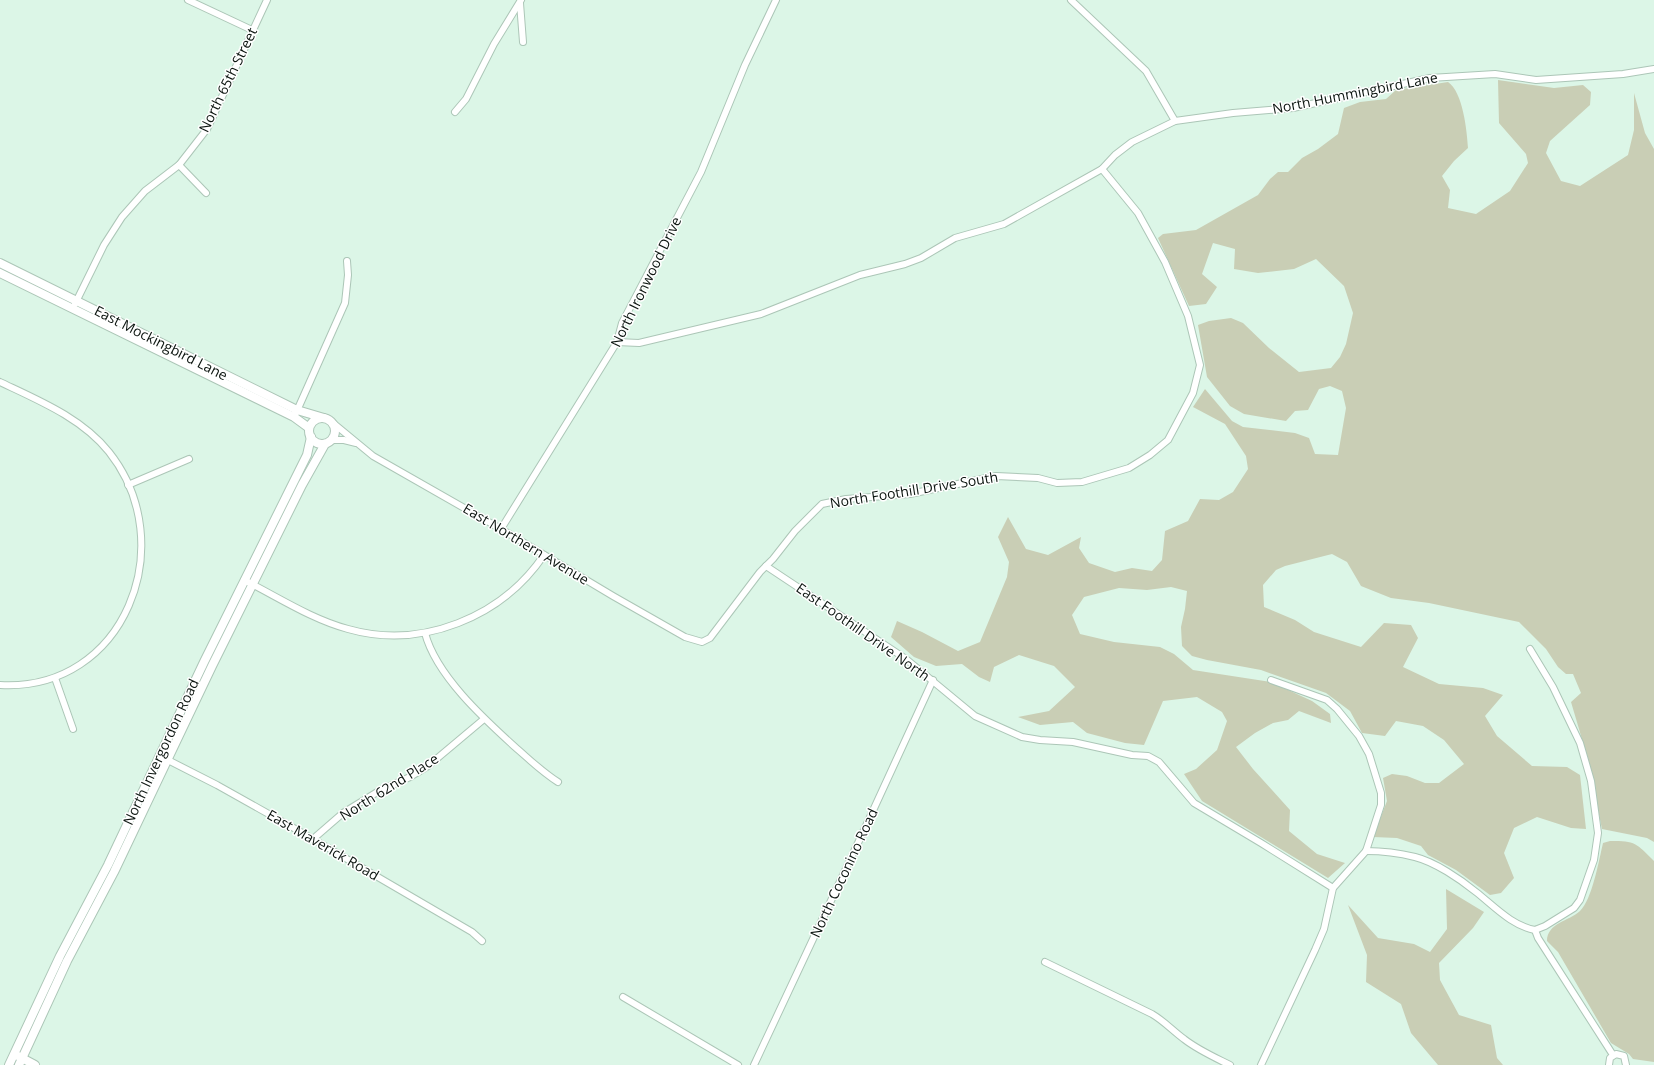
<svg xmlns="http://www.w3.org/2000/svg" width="1654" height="1065" font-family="'Open Sans',sans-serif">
	<rect width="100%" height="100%" fill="#dcf6e7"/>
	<g fill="#c9ceb5">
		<path d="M1498,80L1554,88L1583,85L1591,92L1590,105L1550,141L1546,153L1561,181L1580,186L1628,155L1634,130V93L1645,133L1654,149V842L1647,838L1602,829L1587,756L1571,702L1581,693L1573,674H1566L1558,667L1546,649L1519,622L1429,603L1391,598L1361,586L1347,562L1332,554L1285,566L1276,570L1263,585L1264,607L1295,620L1314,632L1361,647L1384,623L1411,625L1418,638L1403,667L1439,684L1483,688L1503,695L1485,716L1497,736L1532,766L1567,767L1580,775L1586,829L1571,828L1537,817L1514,828L1504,853L1514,878L1501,893L1490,895L1456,870L1428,855L1421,846L1397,838L1373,837L1387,801L1383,778L1392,774L1407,776L1425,783H1439L1464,764L1444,740L1423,726L1396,721L1385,736L1362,733L1350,711L1326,693L1261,670L1207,660L1192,656L1182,646L1181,627L1185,609L1187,591L1171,587L1147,590L1119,588L1084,597L1072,615L1080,634L1114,642L1160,647L1174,654L1193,670L1271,682L1312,701L1330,714L1331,723L1299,711L1288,720L1273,723L1255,733L1236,747L1253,769L1290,810L1289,831L1317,854L1345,863L1328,878L1202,801L1184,774L1196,769L1217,750L1227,721L1222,712L1197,697L1163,701L1144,745L1125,743L1087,733L1073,722L1040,725L1018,717L1049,711L1075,687L1054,666L1019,655L994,667L990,682L979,677L962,664L936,666L914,657L891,637L897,621L922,632L958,651L980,642L1007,577L1009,562L998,537L1008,517L1026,549L1048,555L1081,537L1079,548L1089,563L1115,572L1132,568L1152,571L1162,560L1165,531L1188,521L1200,499L1219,500L1233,492L1248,469L1246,456L1225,424L1193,407L1205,389L1232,421L1243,427L1295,433L1309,438L1315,454L1338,455L1346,408L1342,391L1330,386L1319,389L1308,410L1295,411L1286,421L1244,414L1230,406L1207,377L1198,325L1209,321L1231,318L1243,323L1269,348L1299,372L1331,368L1340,357L1346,344L1353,313L1344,286L1316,259L1294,269L1258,273L1234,269L1235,249L1213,243L1202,274L1217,287L1206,304L1189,306L1158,238L1163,234L1196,230L1258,195L1270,179L1278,172H1288L1302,158L1318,149L1338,134L1344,108L1360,102L1386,99L1396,90L1448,82C1463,92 1467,131 1468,148L1454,161L1442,176L1450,190L1448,208L1476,214L1510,191L1528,163L1526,154L1499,123Z"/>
		<path d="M1610,841C1636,841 1636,843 1654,861V1062L1633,1059L1629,1054L1611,1043L1558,952L1547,941C1547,923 1569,921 1580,911C1592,900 1599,860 1603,843Z"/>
		<polygon points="1446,889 1484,912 1473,928 1439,963 1440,980 1459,1015 1491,1025 1497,1058 1503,1065 1438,1065 1411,1033 1401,1004 1366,982 1367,955 1348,905 1378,938 1414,944 1430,952 1447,929"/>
	</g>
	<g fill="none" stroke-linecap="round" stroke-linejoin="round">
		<g stroke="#acc6b7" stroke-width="8">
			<g id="minor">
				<polyline points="188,0 252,30"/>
				<polyline points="1071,0 1146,71 1175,121"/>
				<polyline points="520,3 523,42"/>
				<polyline points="455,112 466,99 494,44 521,0"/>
				<polyline points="179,165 206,193"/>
				<polyline points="75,304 104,245 122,217 145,191 179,165 207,129 267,0"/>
				<polyline points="617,342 639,343 761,314 860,275 905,264 921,258 955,238 1004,224 1102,169 1115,155 1132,142 1175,121 1233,113 1293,108 1430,78 1495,74 1536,80 1623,74 1654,69"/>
				<path d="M0,382C38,400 82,418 109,452C182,544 125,692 0,685"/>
				<polyline points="296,413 345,303 348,275 347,261"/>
				<polyline points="333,423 373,456 501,529 613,596 685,637 702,642 710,638 760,572 773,559 795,531 822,504 846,499 910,494 996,476 1038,478 1057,483 1082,482 1129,468 1150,455 1168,440 1193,393 1200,365 1188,316 1165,262 1138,213 1102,169"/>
				<polyline points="332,440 344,440 356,443"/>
				<polyline points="128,485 189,459"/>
				<polyline points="501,529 617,342 622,323 701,172 745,65 776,0"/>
				<polyline points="766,566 906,659 975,716 1022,737 1040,740 1073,742 1132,755 1148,756 1159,762 1194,803 1261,843 1333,888"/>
				<path d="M244,580C278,597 311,619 348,629C422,650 502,617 544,555"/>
				<path d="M425,633C436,675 483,718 515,747C529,759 542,772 558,782"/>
				<polyline points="1530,649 1553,687 1580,743 1591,781 1598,833 1594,860 1580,900 1574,908 1545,926 1535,930"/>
				<polyline points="55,678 73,729"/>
				<polyline points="160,756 217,785 299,831 472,932 482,941"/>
				<polyline points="313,839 343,813 379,791 410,777 428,766 484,719"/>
				<path d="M1366,851C1382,851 1399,853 1415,857C1435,862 1460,879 1476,892C1494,906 1512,926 1535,930"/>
				<polyline points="1535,930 1538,938 1613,1055"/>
				<path d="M1045,962L1152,1014C1164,1021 1173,1031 1184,1039C1198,1050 1214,1057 1230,1065"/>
				<polyline points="623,997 738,1065"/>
				<polyline points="754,1065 865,828 933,680"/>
				<polyline points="1261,1065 1315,950 1324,929 1333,888 1366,851 1381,805 1381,793 1369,754 1359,736 1337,709 1327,700 1271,680"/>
				<polyline points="1609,1065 1610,1058 1616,1054 1624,1056 1626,1065"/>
			</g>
		</g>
		<g stroke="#acc6b7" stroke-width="10">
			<g id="tertiary">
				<polyline points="0,263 297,410 324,418"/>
				<polyline points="0,273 294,417 309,428"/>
				<circle cx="322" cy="431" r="13"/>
				<polyline points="18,1056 35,1065"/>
				<polyline points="9,1065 60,956 108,865 204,662 307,455 311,437"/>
				<polyline points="19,1065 67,961 114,872 212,666 302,485 325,444"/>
			</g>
		</g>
		<use href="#minor" stroke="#fff" stroke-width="6"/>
		<use href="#tertiary" stroke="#fff" stroke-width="8"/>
	</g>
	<g text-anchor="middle" stroke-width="3" stroke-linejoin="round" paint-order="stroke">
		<g font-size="14" fill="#0c1510" stroke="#fff">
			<text transform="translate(228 80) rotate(-64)" y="5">North 65th Street</text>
			<text transform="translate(1355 93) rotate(-11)" y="5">North Hummingbird Lane</text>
			<text transform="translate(646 282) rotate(-64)" y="5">North Ironwood Drive</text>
			<text transform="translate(161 343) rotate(27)" y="5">East Mockingbird Lane</text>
			<text transform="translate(914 490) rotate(-9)" y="5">North Foothill Drive South</text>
			<text transform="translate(526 544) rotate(31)" y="5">East Northern Avenue</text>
			<text transform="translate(863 632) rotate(35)" y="5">East Foothill Drive North</text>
			<text transform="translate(161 752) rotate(-65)" y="5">North Invergordon Road</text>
			<text transform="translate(389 787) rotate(-32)" y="5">North 62nd Place</text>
			<text transform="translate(323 845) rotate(30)" y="5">East Maverick Road</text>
			<text transform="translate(844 873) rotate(-65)" y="5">North Coconino Road</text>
		</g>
	</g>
</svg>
